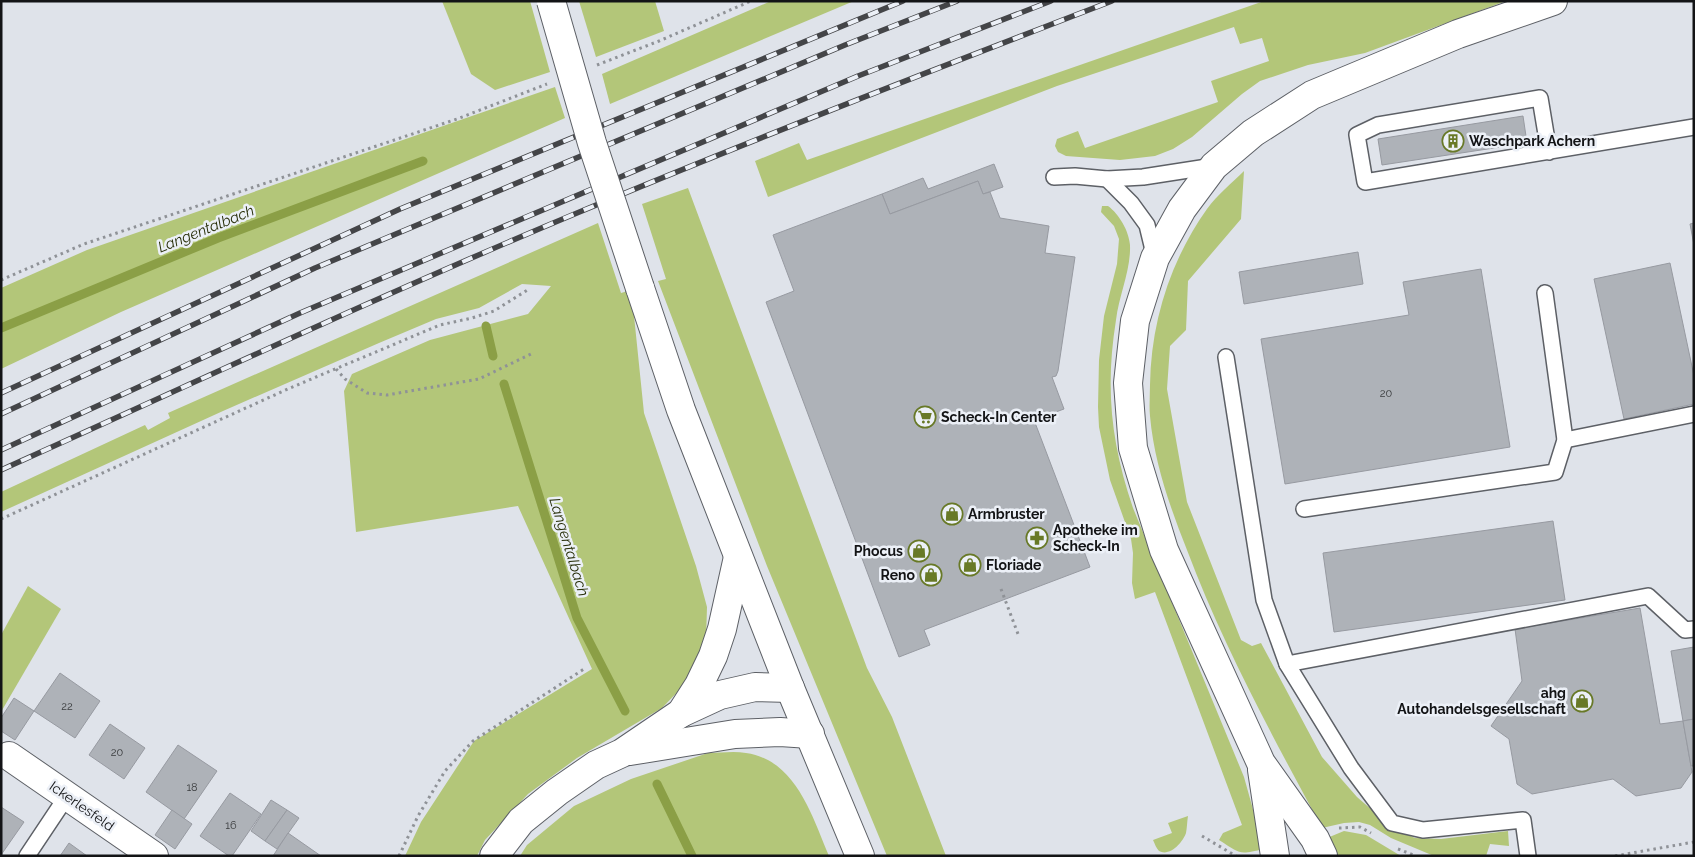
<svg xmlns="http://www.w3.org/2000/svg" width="1695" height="857" font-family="Raleway,sans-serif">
	<rect width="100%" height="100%" fill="#dfe3ea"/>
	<g fill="#b3c679">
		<polygon points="442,1 530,1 550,72 495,90 471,74"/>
		<polygon points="579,1 655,1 664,31 596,57"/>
		<polygon points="771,1 854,1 610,104 602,74"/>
		<polygon points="1264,1 1506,1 1365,53 1308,65 1260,81 1242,94 1192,137 1173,149 1155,156 1120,160 1066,156 1058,152 1055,146 1057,139 1078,131 1085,148 1218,102 1211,81 1269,61 1262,38 1240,44 1234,27 1057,86 768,197 755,161 799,143 807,160"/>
		<polygon points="555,87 565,118 121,312 1,369 1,288 87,250"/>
		<path d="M1244,171L1241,219L1188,281L1186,330L1170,346L1167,389L1187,502L1241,640L1252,646L1261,643L1322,757L1357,797L1394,829L1415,838L1441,839L1508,831L1509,846L1490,844L1486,856H1434L1391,838L1370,825L1359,822L1344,823L1322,828C1273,737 1223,646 1187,550C1170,507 1154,462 1150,416C1149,406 1150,395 1150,385C1151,322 1170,261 1207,209C1217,195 1232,183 1244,171Z"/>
		<polygon points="688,188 867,668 892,717 946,856 887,856 767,566 658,281 666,279 642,204"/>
		<path d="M1102,206H1108C1119,214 1129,231 1130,245C1131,270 1119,295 1116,320C1105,388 1111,443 1133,508L1244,777L1264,849C1238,855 1241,854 1219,840L1223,833L1242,825L1155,592L1135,599L1132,583L1133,553L1131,539L1110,480L1099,427L1098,407L1099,360L1104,316L1117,264L1119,239L1114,226L1101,212Z"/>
		<polygon points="598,223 621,293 628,291 633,306 644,413 696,566 707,607 706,640 688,681 662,708 577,758 528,794 485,840 477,856 405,856 421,822 474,741 592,669 518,506 356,532 344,391 352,374 430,340 528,314 551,286 522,284 479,308 436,319 379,343 223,411 1,512 1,492 145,425 148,430 170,418 168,413"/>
		<polygon points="28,586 61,609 1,712 1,635"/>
		<path d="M708,753C720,753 734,751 746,753C796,760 812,816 829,856H520L527,845L574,806L631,779Z"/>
		<path d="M1188,816C1187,822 1187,828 1186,833C1183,842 1170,857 1159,851C1156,848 1155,844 1153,840L1172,833L1168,823Z"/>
		<polygon points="1344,831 1366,835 1401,856 1339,856 1327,838"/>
	</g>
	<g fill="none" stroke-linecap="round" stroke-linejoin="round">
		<g stroke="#8b9f46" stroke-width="9">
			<polyline points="486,326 493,356"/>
			<polyline points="1,328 218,238 423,161"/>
			<polyline points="504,384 577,618 625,711"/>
			<polyline points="657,784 692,856"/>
		</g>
	</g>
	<g fill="#aeb2b8" stroke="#979aa1">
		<polygon points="1523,116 1527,143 1382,165 1378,139"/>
		<polygon points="994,164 1003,187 983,194 978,181 890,214 882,194 923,178 928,189"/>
		<polygon points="978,181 983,194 990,192 1000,218 1049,226 1045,253 1075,257 1058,371 1056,376 1052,377 1064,409 1034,420 1090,567 924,630 930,645 899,657 766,302 794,291 773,235 882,194 890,214"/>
		<polygon points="1694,223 1694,245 1690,224"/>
		<polygon points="1358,252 1363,284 1244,304 1239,272"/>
		<polygon points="1670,263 1694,376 1694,404 1624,419 1594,279"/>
		<polygon points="1481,269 1510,447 1285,484 1261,339 1409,315 1403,282"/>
		<polygon points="1553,521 1565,600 1334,632 1323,553"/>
		<polygon points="1640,608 1660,724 1683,721 1692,772 1681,788 1636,796 1613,779 1532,794 1517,784 1509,739 1491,726 1522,681 1515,629"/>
		<polygon points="1694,647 1694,719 1683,721 1671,651"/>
		<polygon points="60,673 100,701 75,738 34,711"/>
		<polygon points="14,698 34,711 15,740 1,731 1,718"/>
		<polygon points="1694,719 1694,766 1691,766 1683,721"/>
		<polygon points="110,724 145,748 124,779 89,755"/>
		<polygon points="178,745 217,771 184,819 146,792"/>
		<polygon points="230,793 261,814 232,856 229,856 200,836"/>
		<polygon points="271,800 287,810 265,841 251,831"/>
		<polygon points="1,807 24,822 1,855"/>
		<polygon points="172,810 192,824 175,849 155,835"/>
		<polygon points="287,810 299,818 277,849 265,841"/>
		<polygon points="288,833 321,856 273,856"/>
		<polygon points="69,843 87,856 60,856"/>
	</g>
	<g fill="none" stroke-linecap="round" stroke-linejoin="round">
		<g stroke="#5d6066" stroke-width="18">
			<g id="service">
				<polyline points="1549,152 1540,98 1378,125 1357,135 1365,182 1694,127"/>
				<polyline points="1054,177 1075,176 1107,179 1143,177 1214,166"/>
				<polyline points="1107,179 1131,203 1147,225 1155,258"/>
				<polyline points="1226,357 1264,600 1287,664 1351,768 1392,823 1423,830 1523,820 1528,856"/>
				<polyline points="1565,440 1694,414"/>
				<polyline points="1304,509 1555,472 1565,440 1545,293"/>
				<polyline points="1287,664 1648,596 1685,630 1694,629"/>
				<polyline points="27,856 67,796"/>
			</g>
		</g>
		<g stroke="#5d6066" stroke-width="30">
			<polyline id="minor" points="9,756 154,856"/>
		</g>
		<g stroke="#5d6066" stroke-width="30">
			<g id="primary">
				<polyline points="640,288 681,410 790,688 860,856"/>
				<polyline points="681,713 720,695 755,687 790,688"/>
				<polyline points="630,751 735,734 780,732 810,734"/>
				<polyline points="1262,770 1275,856"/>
				<polyline points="494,856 521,821 557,792 596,765 622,753 681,713 699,685 713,656 722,629 738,557"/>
				<polyline points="1323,856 1315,839 1261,763 1164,550 1133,448 1128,383 1135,321 1155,258 1182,209 1214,166 1253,133 1312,95 1458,34 1553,1"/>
			</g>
		</g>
		<g stroke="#8f9297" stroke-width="3" stroke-dasharray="2.5 4" stroke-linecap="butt">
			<polyline points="597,65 659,41 751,1"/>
			<polyline points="1,280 84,244 457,119 547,84"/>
			<polyline points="336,369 345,379 367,393 387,395 479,379 531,354"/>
			<polyline points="1,519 290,388 440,325 472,318 494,311 529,289"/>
			<polyline points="1001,589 1018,634"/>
			<polyline points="1339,828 1360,827 1371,833"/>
			<polyline points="1202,836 1236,856"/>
			<polyline points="1398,849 1416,856"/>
			<polyline points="399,856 418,816 445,771 473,741 584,669"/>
			<polyline points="1615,856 1694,842"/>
		</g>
		<use href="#service" stroke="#fff" stroke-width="15"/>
		<use href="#minor" stroke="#fff" stroke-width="28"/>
		<use href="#primary" stroke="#fff" stroke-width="28"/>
		<g stroke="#444548" stroke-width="5.5">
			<g id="rail">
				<polyline points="1,393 400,209 903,1"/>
				<polyline points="1,414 315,268 845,45 957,1"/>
				<polyline points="1,450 300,313 858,76 1051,1"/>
				<path d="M1,470C192,384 383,294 577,213C754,139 933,70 1112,1"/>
			</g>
		</g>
		<use href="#rail" stroke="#ecf0f7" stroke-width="4" stroke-dasharray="11" stroke-linecap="butt"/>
		<g stroke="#5d6066" stroke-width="30" stroke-linecap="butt">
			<polyline id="primary-bridge" points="551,1 592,143 640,288"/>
		</g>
		<use href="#primary-bridge" stroke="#fff" stroke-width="28"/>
	</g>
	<defs>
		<g id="building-ring" transform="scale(1.125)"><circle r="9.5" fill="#ecf0f7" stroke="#687927" stroke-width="1.5"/><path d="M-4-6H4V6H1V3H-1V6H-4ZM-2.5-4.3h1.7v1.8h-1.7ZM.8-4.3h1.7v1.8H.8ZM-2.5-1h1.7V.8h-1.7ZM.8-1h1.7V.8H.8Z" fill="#687927"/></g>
		<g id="supermarket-ring" transform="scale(1.125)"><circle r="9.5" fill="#ecf0f7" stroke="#687927" stroke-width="1.5"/><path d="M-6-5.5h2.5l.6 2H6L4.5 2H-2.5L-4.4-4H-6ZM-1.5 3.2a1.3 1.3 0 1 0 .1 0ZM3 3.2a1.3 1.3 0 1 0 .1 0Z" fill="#687927"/></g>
		<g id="shop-ring" transform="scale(1.125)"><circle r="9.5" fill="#ecf0f7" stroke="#687927" stroke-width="1.5"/><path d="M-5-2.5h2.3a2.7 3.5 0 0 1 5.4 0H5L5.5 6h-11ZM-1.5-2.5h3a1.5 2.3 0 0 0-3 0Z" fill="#687927"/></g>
		<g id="pharmacy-ring" transform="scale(1.125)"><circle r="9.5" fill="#ecf0f7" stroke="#687927" stroke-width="1.5"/><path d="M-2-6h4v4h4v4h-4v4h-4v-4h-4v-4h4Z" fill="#687927"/></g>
	</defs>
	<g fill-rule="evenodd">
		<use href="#building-ring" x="1453" y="141"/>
		<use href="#supermarket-ring" x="925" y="417"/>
		<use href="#shop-ring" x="952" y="514"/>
		<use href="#pharmacy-ring" x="1037" y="538"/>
		<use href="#shop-ring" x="919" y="551"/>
		<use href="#shop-ring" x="970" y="565"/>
		<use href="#shop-ring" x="931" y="575"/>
		<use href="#shop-ring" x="1582" y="701"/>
	</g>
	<g text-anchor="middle" stroke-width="5" stroke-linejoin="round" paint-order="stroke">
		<g font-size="11" fill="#3a3c3e">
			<text x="1386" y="397">20</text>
			<text x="67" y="710">22</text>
			<text x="117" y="756">20</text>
			<text x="192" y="791">18</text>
			<text x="231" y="829">16</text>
		</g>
		<g font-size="14" font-weight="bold" fill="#131416" stroke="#ecf0f7" text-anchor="start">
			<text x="1469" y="146">Waschpark Achern</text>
			<text x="941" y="422">Scheck-In Center</text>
			<text x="968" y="519">Armbruster</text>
			<text x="1053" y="535">Apotheke im<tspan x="1053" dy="16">Scheck-In</tspan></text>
			<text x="903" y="556" text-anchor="end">Phocus</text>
			<text x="986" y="570">Floriade</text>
			<text x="915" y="580" text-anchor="end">Reno</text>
			<text x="1566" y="698" text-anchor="end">ahg<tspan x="1566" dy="16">Autohandelsgesellschaft</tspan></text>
		</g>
		<g font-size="14" fill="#131416" stroke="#ecf0f7">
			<text transform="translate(82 806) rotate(35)" y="5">Ickerlesfeld</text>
		</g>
		<g font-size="15" font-style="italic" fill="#282f09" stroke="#ecf0f7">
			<text transform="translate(206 229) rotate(-22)" y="5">Langentalbach</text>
			<text transform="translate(569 547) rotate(73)" y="5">Langentalbach</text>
		</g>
	</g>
	<rect width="1695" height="857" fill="none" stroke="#131416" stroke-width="5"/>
</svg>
